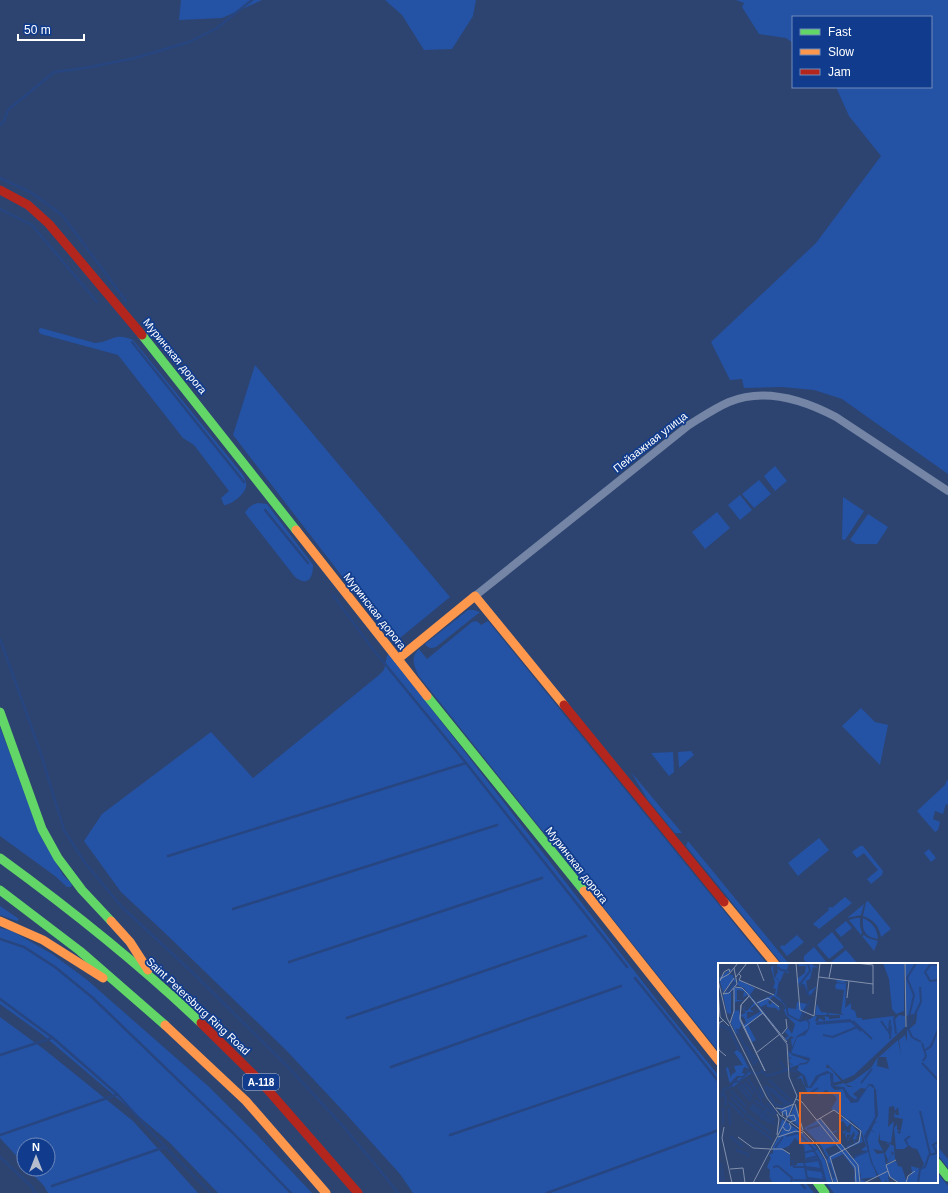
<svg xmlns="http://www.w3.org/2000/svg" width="948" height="1193" font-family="Helvetica,sans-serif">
	<rect width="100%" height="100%" fill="#2d4471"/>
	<g fill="#2452a4">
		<polygon points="181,0 262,0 222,18 179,20"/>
		<polygon points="385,0 476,0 473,16 452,49 424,50 402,15"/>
		<polygon points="736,0 948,0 948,474 842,399 814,390 782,387 744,388 742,379 730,380 711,342 816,243 881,156 849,116 836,87 931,87 931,17 793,17 793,43 786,38 759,34 742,7 744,3"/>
		<path d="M41,328L95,343C106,342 108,339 117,337C122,336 128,338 133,340L243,475C245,479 247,483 246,487C244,495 231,505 224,505L221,498L229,491L194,445L183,438L118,355L41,334L39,332V329Z"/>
		<polygon points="255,365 450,597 400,638 391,627 386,631 382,628 233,435"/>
		<polygon points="775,466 787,481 775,491 764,476"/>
		<polygon points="759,480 771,494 754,508 742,494"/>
		<polygon points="740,495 752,510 740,520 728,505"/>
		<polygon points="843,497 864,511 845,540 842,539"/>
		<path d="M258,503L267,504L313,565C313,578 308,587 295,577L245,513C247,508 253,504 258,503Z"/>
		<polygon points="717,512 730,528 705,549 692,532"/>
		<polygon points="868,514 888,527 877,544 856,544 850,540"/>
		<path d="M468,610H474L480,612L436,647C431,649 428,648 425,644Z"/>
		<path d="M476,621L479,623L481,625L488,621L767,964H719V1052L418,675C414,665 410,657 419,649L427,659L472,622Z"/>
		<polygon points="389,654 660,1004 719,1076 719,1182 805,1182 814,1193 413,1193 400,1174 345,1113 286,1050 167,935 121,892 84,841 102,814 211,732 253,778 379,675 384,670 387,656"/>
		<polygon points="861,708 875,722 888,725 880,765 842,726"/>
		<polygon points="0,727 41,837 63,875 72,884 71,887 67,887 55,876 0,836"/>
		<polygon points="691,751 694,755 679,768 678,752"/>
		<polygon points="673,752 674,772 669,776 651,753"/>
		<polygon points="631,772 682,833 675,833 648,800"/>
		<polygon points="947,780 948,781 948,805 946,804 943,814 935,811 933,819 940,822 938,830 935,832 917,811 945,785"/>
		<polygon points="819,838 829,850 798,876 788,863"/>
		<polygon points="688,841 789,964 782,964 686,846"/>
		<polygon points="860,846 863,846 883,871 882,875 871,884 867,879 878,870 864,853 857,858 852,852"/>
		<polygon points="929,849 936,858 931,862 924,853"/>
		<polygon points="845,897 852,903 819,929 816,926 815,926 813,924 829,910 828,908 831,907 832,908"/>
		<path d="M868,901L891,929L881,937C879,926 874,920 863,916L866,902Z"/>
		<polygon points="864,904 861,915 847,918"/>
		<polygon points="0,906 19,919 17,921 0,915"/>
		<polygon points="856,918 860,918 860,926 862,933 861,935 849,920"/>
		<path d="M863,918C872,922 877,928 878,939C865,937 862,931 863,918Z"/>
		<polygon points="846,921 852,928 841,937 835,930"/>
		<polygon points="0,928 12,931 52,954 86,979 208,1086 258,1136 312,1193 218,1193 169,1142 43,1035 0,1004"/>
		<polygon points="832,932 844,947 829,959 817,945"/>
		<polygon points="797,935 804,942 787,956 780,947 782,945 784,946"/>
		<polygon points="864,935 868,938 878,941 874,951 862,936"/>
		<polygon points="814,947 828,964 808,964 804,960 804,956"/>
		<polygon points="846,950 858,964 833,964 831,962"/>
		<polygon points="0,1017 45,1050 133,1121 198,1193 48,1193 44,1186 28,1169 48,1169 48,1145 24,1145 24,1164 0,1138"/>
		<polygon points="937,1146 948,1159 948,1168 937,1154"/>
		<polygon points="937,1172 948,1186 948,1193 834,1193 825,1182 937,1182"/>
	</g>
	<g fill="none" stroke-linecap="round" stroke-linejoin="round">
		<g stroke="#274681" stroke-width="2.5">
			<polyline points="0,125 4,121 8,110 54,72 85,68 135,58 189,42 217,28 252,0"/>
			<polyline points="0,178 32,193 62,215 126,301"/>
			<polyline points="0,209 32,225 97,302"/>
			<polyline points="132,342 244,482"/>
			<polyline points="265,510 308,563"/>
			<polyline points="333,595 372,648 466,763 627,967"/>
			<polyline points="0,639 40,751 64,830 85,863 122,907 193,973 287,1066 342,1125 383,1174 398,1193"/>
			<polyline points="168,856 466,763"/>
			<polyline points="233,909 497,825"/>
			<polyline points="0,939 24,947 55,967 93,998 233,1133 291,1193"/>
			<polyline points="289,962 542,878"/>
			<polyline points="635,978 719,1082"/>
			<polyline points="0,999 53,1038 117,1094 165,1147 211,1193"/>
			<polyline points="347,1018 586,936"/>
			<polyline points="0,1055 52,1038"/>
			<polyline points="391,1067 621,986"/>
			<polyline points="0,1135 116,1095"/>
			<polyline points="450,1135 679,1057"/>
			<polyline points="0,1157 32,1187 35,1193"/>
			<polyline points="800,1182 805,1188"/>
			<polyline points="52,1186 165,1147"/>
			<polyline points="547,1193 719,1130"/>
		</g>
		<path stroke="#7485a5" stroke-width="8" d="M475,596L689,425C702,417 715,408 729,402C765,387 804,400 836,417L948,491"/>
		<g stroke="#63d668" stroke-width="9">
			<polyline points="142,335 296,530"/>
			<polyline points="427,696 584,891"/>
			<polyline points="0,712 42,829 58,858 82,890 111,921"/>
			<path d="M0,858C70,909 138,963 201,1023"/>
			<polyline points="0,890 80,951 165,1025"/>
			<polyline points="937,1163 948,1177"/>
			<polyline points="817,1182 825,1193"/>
		</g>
		<g stroke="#ff974d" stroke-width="9">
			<polyline points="296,530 427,696"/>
			<polyline points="398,659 475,596 564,705"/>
			<polyline points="584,891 719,1061"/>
			<polyline points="724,902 775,964"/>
			<polyline points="0,921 43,940 103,978"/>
			<polyline points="111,921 130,942 148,970"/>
			<polyline points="165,1025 246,1101 326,1193"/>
		</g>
		<g stroke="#b3261e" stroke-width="9">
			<polyline points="0,190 28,205 49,224 142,335"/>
			<polyline points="564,705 724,902"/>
			<polyline points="201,1023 261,1082 358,1193"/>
		</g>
	</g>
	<g text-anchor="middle" stroke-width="3.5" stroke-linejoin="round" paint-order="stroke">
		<rect fill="#113c8d" stroke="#b8c4dd" stroke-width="1" x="243" y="1074" width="36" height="16" rx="3"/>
		<g font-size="10" font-weight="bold" fill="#fff">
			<text x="261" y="1086">А-118</text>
		</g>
		<g font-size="11" fill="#fff" stroke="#113c8d">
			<text transform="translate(175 356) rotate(51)" y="4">Муринская дорога</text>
			<text transform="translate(650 442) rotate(-38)" y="4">Пейзажная улица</text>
			<text transform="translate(375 611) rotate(52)" y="4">Муринская дорога</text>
			<text transform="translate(577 865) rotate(52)" y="4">Муринская дорога</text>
			<text transform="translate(198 1006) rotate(43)" y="4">Saint Petersburg Ring Road</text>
		</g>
	</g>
	<g transform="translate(718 963)">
		<rect width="220" height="220" fill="#2d4471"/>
		<path d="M71,0L69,6L71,10L66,9L62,19L57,14L60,9L59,1ZM80,0H92L100,5L95,4L92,16L88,18L90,29L99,23L92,33L85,21H82L83,24L80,20V15L87,10L88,3H81ZM165,0H186V48L178,51L174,46L171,16ZM187,0H220V220H182L171,213L173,217L170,212L171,220L167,217V220H164L153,197L149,176L157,159L160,160L157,158L160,152L158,127L154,121H151L148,126L143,125L135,131L140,135L138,137L129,131L126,124L115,123L126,120L130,124H135L127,121L135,118L153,105L160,94L159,103L171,106L168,94H161L180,77L183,93L181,77L187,72L189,79V68L198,60L199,50L188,53ZM176,143L177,148L180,144L181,152H178L177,149L176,154L185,156L182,171L179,169L182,167H179V161L176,165L178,186H186L191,182L194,185L199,186L206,201L203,206L193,203L194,210L188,217L184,204L180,203L178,198L168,202L166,190L159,191L155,186L165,188L160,178L162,169V177L173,180L176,158L170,164L171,144ZM55,2L56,14L61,18L58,34L59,33L63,37L67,42L69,46V52L82,59L89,57L91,64L90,57L97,53H99L97,58L104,59L100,58L101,55L107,58V54L105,53L111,54V56L122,55V52H111L110,50L108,52H97L99,41L103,49L126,52L123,50L126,27L118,26L117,23L119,20L128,21L127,41L130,21L118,19L119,17L130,18L126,19L130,21L127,45L133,40V46L137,48L139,55H144V57L175,53L177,56L181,52L187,53V64L136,112L125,117L109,101L108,105H112L123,118L114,120L115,111L109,108L98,113L91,125L87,113L79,107L81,102L89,100L92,96L73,90L79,74L87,72L89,69L91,65L88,70L79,73L74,85L73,76L76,75L73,73L69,77L67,75L71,73L67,69L70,65L74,71L77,61L68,52L66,47L68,45L64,39L55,33L50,39L52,42L54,39L62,45L61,48L58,45L49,44V41L43,44L39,39L57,31L58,26L55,25L57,20L53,5ZM12,6H14L9,11L15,12L16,17L5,29L1,15ZM16,15L18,17L16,24L24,25L30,32L25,34L26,28L19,27V37H26L17,39V48L21,47L23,63L18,71L13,60L16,49V27L13,28V51L9,50L5,32L16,19ZM21,17L37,25L32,32L63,71L66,70L63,71L44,50L30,62L38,77L34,79L25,62L28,60L26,54L22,53L28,49L25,47L27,42L26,47L29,48L36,40L26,25L19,22ZM38,41L42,49L29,56V49H36L32,46ZM79,39L89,41L84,49L82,47L84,50L81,57L70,51V45L78,46ZM19,87L23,90L31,106L26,104L24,110L30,112V108L33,110L15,124L13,122L21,118L19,117L20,115L27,113H19L12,120L11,118L8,105L10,104L13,115L14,111L18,109L16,103L25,102L16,89ZM70,88L74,92L91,98L72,105V101L76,103L72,100L71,96L74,95L71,94ZM112,110L113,123L117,127L125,126L133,140L140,138L151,122L156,125L157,154L147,175L159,214L142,216L149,219L143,220L142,216L143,212L142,210V220H138L136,216L137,207L125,191L113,197L120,220H116L109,197L111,193L109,194L104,184L86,165L102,156L115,169L118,167L119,169L115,170L127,186L123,190L127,187L135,196L148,188L143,187L148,183L143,167L131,156L133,160L129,164L125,158L122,160L121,165L125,169L129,166L126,171L121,164L123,155L129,156L125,153L129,155L113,146L119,136L117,133L108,127L101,132L95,129L90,131L83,115L78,116L84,112L87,124L93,125L102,113ZM118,182L123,188L111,193L107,186ZM75,142L70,152L73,151L77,142L85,167L60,146ZM64,156L86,171L98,184L107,197L114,220H54L52,214L51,220L52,207L49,204L53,195L51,192L55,190V184L66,164L60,171ZM77,175L86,183L88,200H79V202L72,203V192L64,186L71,183ZM133,161L141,170L138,174L140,175L136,177L138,180L142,177V167L145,179L130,185L132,190L129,183L137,181L135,175L137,172L136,168L130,178H129L133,172L129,171V176L127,172L128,169L132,170ZM168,180H170L176,183L177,197L168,200L176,190L173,188L174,192L170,197L167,190L172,182Z" fill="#2452a4" fill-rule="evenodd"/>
		<path d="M53,0L58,4L57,14L61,17L60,32L64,36L69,44L71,52L82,58L89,56L92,59L91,66L88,71L79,74L73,90L92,95V97L89,101L81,102L79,107L88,115L90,125L94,122L98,113L109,108L115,111L116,125L126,124L135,138L143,132L141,130L137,133L141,127L144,131L151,121H154L156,123L159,153L153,166L157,170L152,167L149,176L153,197L164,220L153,200L146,173L157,154L156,125L151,122L140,139L136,140L128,134L125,126L114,125L112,110L102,113L93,125H89L86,114L78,106L82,100H89L91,96L74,92L72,89L79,73L90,66L91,59L87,57L82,59L69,52L67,42L59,31L61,18L57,14V5Z" fill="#274681"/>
		<path fill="none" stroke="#274681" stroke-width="2" d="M82,0L90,1L92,8L82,21L86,22L91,33M198,0L189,15L196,32L189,63L194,74L203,79M220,2L213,1L207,9L212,18L220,17M60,4L63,7L71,8M16,20L18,22L10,29L9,27ZM176,55L178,71M82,58L92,38M135,58L154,76M163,58L170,68M98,60L133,57M98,61L133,58L143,68M2,62L13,67M191,63L203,39L202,24M11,65L21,87M21,67H19L36,101L39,98L28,83M171,71L172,57M105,72L115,74L139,64M172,76L173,63M204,80L208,93L205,98M206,88L213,83L220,67M62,98L67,106H70M204,100L220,117M30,116L38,127M26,119L36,130M143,120L154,106M23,121L34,134M20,123L33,138M47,123L56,141L63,143L75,139L51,117M48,123L68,141M41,124L45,133L44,135M53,125L71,141M13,128L28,144M39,128L45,143L56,152M5,130L8,136L7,143M3,134L6,126L13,124L16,118L21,119L29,110V108L40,111L44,108L49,113L72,106L79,109M13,134L28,150M36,137L49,146L43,157M81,137L100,125M11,139L26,154M49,140L58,151M34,141L57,157M33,143L57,161M5,145V161M11,145L12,162M32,145L52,160M202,148L212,191M29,152L53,170M26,157L54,176M89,166L102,162M12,173L25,184M68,173L80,170L94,184L101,196M77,176L86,184M190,182L187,177L192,173M57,185L65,174M18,187L30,191V194M86,190L99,186M136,194L150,188M88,196L100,193M102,197L108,220M77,198H74L76,204H87M88,198L100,196M86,199L90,220M88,199L101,197L105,212M3,200L6,220M111,200L116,215M0,202L3,220M55,204L60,203L74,215L73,220M88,204L103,206M88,206L103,208M90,215L105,217M75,217L106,218L105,213M200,220L202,206L207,204L211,192L219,190L215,182L220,179"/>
		<path fill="none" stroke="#818faa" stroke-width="1" d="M39,0L46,18M78,0L82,47L96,53L102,0M138,0L155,2V31M187,0L188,64M21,11L23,13L21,17L56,32M18,14L29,0M101,14L155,21M111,15L114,0M2,16L11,11L20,0M0,17L9,55L49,135L62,152L86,169L100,183L108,197L115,220M2,18L6,9L11,6L12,9M17,24L24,25L29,30M0,26L2,54L11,63M29,30L69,81L71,114L79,133L71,152M5,31L11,30L19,21L16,5M5,31L16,15M31,33L23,42L22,55L47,108L22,57L23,42ZM129,35L131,18M34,36L69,79M39,40L50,35L61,44M6,57L1,60L0,80L1,87L8,93M12,60L16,48V25M25,65L45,50M64,71L69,65L68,56M38,90L62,71M78,136L84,139L137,204L138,220M77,141L85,167M58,145L64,146L76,141M65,153L64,149L68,147L69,154M102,155L140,202L142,220M99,157L116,147L143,168L141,179L112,194L120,220M6,164L4,175L14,220M65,164L67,167L71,168L73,164L71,160M59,172L61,156L59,151M20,174L35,185L52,186M60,174L78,168L85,170M53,186H64L72,191M178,197L168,202L172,214L181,220M12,206L25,205L27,220M35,220L70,153L76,152L78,157L72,159M146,220L170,208M188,220L190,213L197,208"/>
		<path fill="#ea6a24" fill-opacity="0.15" stroke="#ea6a24" stroke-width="2" d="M82,130H122V180H82Z"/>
		<rect width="220" height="220" fill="none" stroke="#fff" stroke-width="2"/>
	</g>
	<rect x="792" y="16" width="140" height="72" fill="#113c8d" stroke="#708abb"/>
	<rect x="800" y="29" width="20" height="6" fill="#63d668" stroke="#708abb"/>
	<text x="828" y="36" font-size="12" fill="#ffffff">Fast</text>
	<rect x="800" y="49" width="20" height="6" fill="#ff974d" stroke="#708abb"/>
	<text x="828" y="56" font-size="12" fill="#ffffff">Slow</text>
	<rect x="800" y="69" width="20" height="6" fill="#b3261e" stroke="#708abb"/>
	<text x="828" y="76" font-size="12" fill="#ffffff">Jam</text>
	<g transform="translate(36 1157)"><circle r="19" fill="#113c8d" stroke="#708abb"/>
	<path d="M0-3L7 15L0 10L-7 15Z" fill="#b6becd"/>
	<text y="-6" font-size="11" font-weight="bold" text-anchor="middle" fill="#ffffff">N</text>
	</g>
	<path d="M18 34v6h66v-6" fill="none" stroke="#ffffff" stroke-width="2"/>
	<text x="24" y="34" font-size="12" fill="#ffffff" stroke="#113c8d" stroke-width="3" paint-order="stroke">50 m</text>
</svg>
